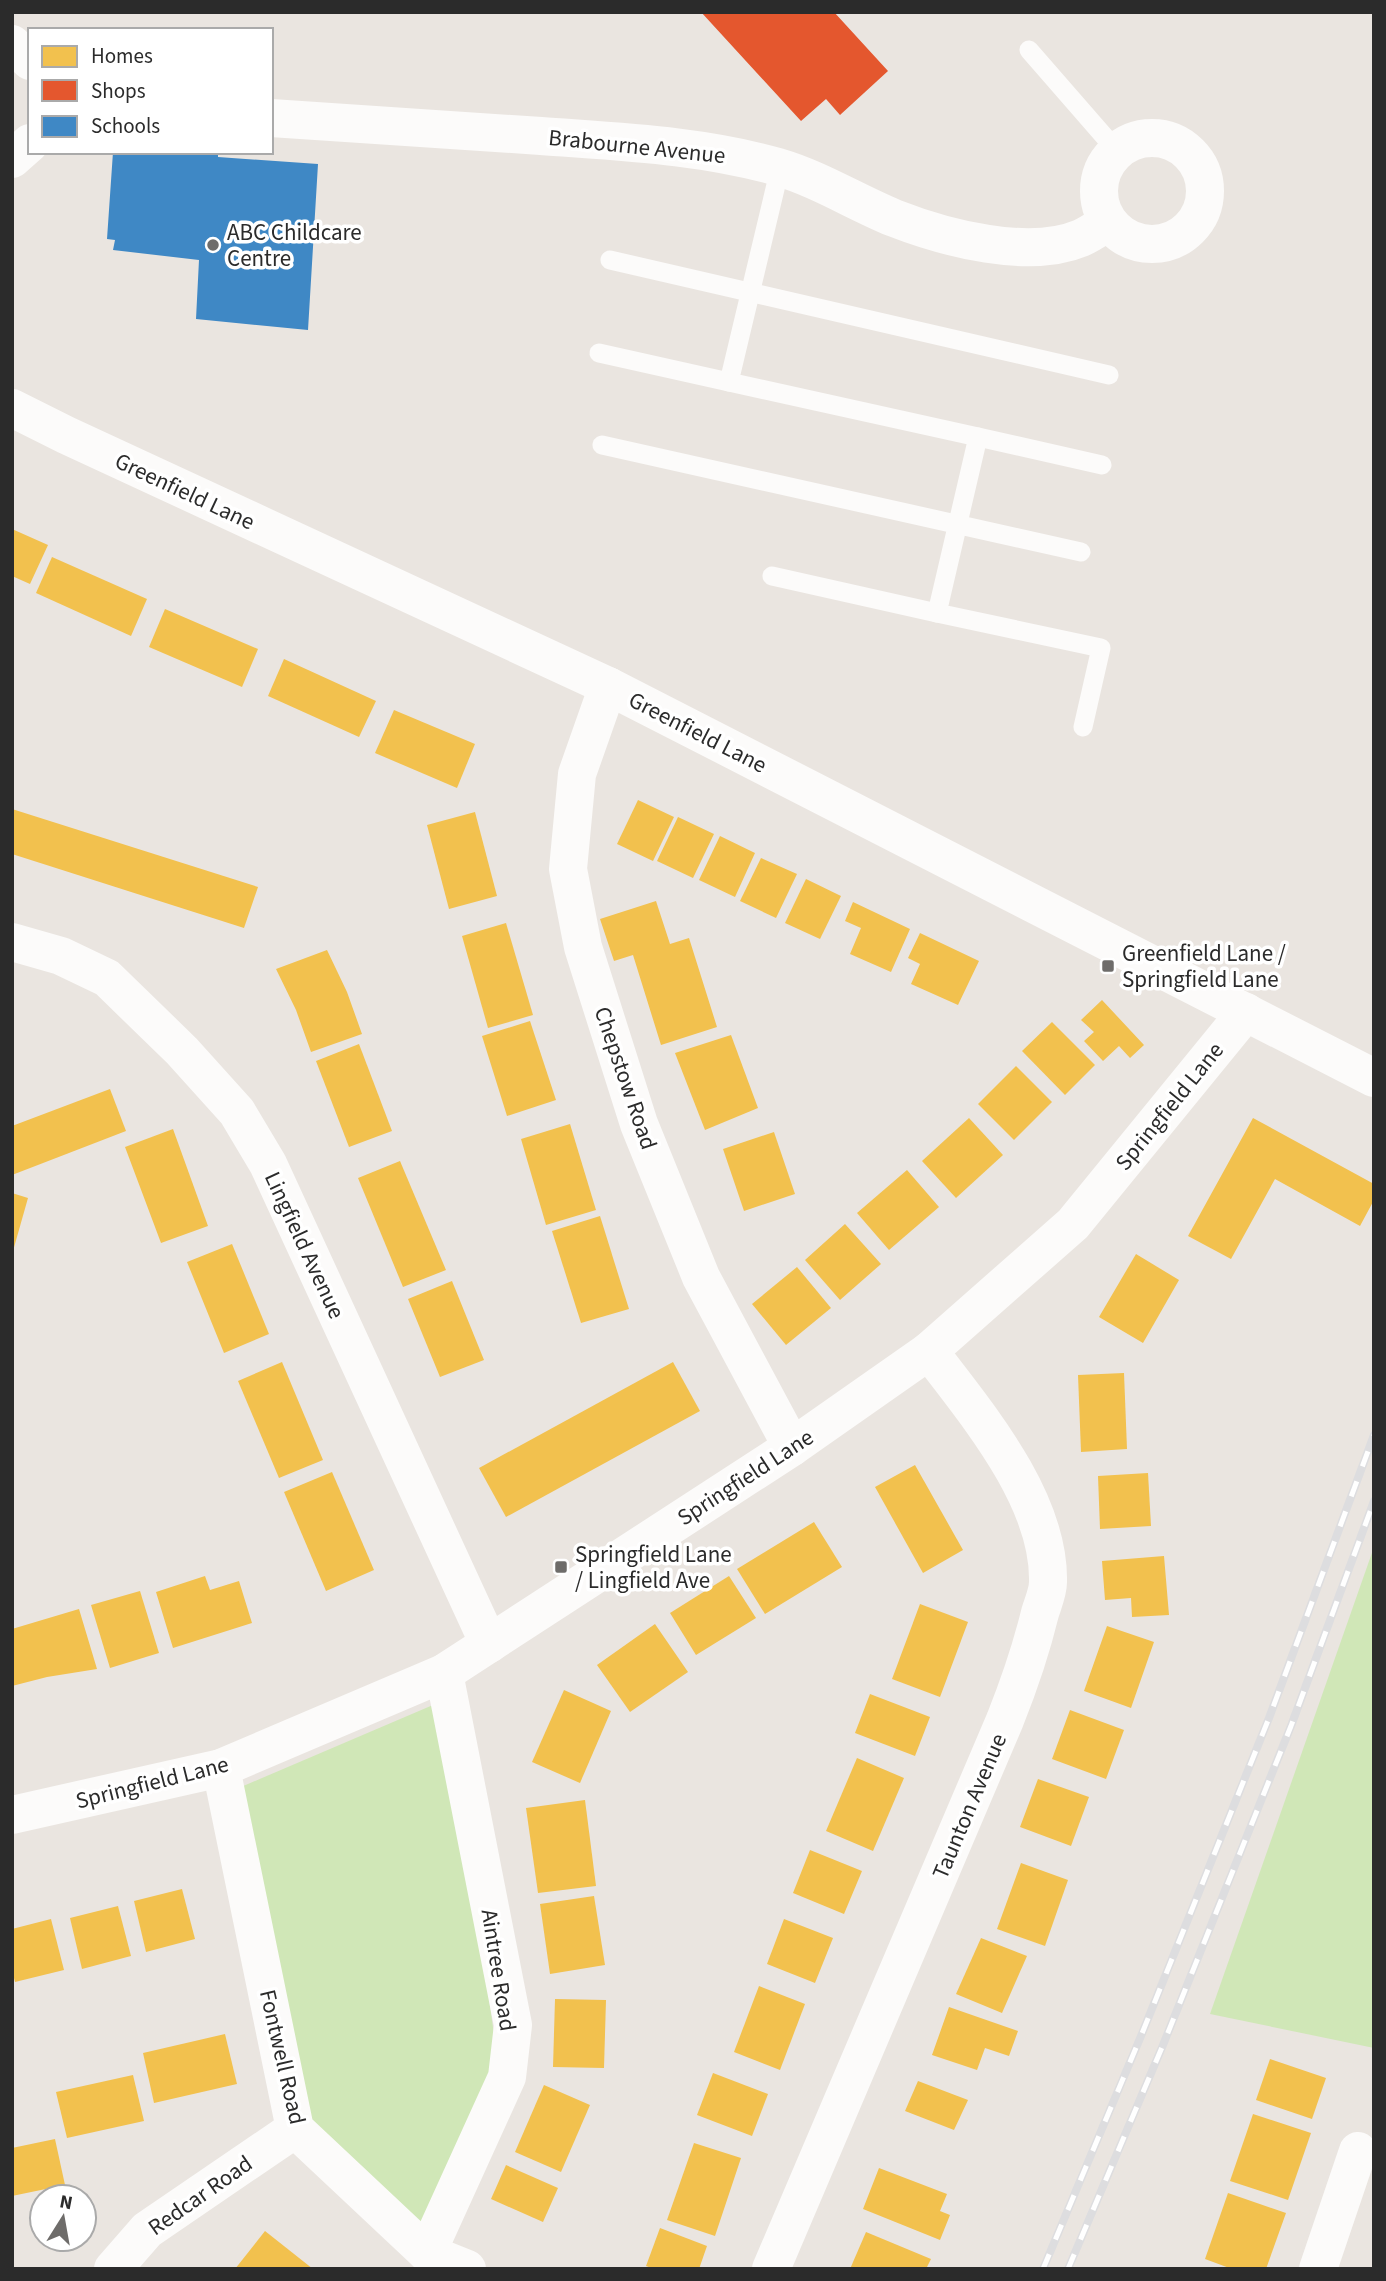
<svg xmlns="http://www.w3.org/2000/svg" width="1386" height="2281" font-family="'Source Sans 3',sans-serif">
	<rect width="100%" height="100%" fill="#eae5e0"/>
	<g fill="#d0e7b7">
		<polygon points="1374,1547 1374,2048 1210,2014"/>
		<polygon points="447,1699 499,2070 425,2231 303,2119 241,1787"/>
	</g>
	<g fill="#f2c14e">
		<polygon points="12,529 48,545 30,584 12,576"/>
		<polygon points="52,557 147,599 131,636 36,593"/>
		<polygon points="165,609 258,649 242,687 149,647"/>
		<polygon points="284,659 376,701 359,737 268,696"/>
		<polygon points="394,710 475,744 457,788 375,753"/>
		<polygon points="638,800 674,817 653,861 617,844"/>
		<polygon points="12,809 258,887 244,928 12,854"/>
		<polygon points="475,812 497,896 449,909 427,825"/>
		<polygon points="678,817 714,834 693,878 657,861"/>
		<polygon points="720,836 755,853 735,897 699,880"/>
		<polygon points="761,858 797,874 776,918 740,901"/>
		<polygon points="806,879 841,896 820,939 785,923"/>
		<polygon points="656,901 670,944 689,938 717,1027 661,1045 633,955 614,961 600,919"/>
		<polygon points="853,902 910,929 891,972 850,954 861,928 845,921"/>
		<polygon points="506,923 533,1015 488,1028 462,936"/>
		<polygon points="920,933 979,961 958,1005 911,984 920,964 908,958"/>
		<polygon points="327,950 347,992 362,1034 311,1052 296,1010 276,969"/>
		<polygon points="1102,1000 1144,1045 1130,1058 1119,1046 1103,1061 1084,1041 1094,1032 1081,1020"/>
		<polygon points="530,1021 556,1100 507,1116 482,1036"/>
		<polygon points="1052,1022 1095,1065 1065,1095 1022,1051"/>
		<polygon points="731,1035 758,1108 705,1130 675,1053"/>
		<polygon points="359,1044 392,1131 349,1147 316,1061"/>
		<polygon points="1016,1066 1052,1102 1014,1140 978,1104"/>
		<polygon points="110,1089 126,1131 12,1175 12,1126"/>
		<polygon points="969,1118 1003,1155 956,1198 922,1161"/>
		<polygon points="1253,1118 1374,1184 1374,1200 1360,1226 1275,1179 1231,1259 1188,1236"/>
		<polygon points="570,1124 596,1210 546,1225 521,1139"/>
		<polygon points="173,1129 208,1226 161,1243 125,1147"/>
		<polygon points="774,1132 795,1194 744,1211 723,1149"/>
		<polygon points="400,1161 446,1270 403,1287 358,1178"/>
		<polygon points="907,1170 939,1207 889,1250 857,1213"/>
		<polygon points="12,1193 28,1198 13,1251 12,1251"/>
		<polygon points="600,1216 629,1309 581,1323 552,1231"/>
		<polygon points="845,1224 881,1264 840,1300 805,1260"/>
		<polygon points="232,1244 269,1334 224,1353 187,1262"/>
		<polygon points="1136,1254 1179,1280 1143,1343 1099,1317"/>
		<polygon points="797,1267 831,1308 786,1345 752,1304"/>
		<polygon points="452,1281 484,1360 440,1377 408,1299"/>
		<polygon points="282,1362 323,1460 279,1478 238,1381"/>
		<polygon points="673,1362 700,1411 506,1517 479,1468"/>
		<polygon points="1124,1373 1127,1449 1081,1452 1078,1375"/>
		<polygon points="915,1465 963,1550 923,1573 875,1487"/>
		<polygon points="332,1472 374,1570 326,1591 284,1492"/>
		<polygon points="1148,1473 1151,1526 1100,1529 1098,1476"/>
		<polygon points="814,1522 842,1567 765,1614 737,1569"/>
		<polygon points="1164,1556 1169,1615 1132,1617 1131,1598 1105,1600 1102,1561"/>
		<polygon points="205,1576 210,1590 239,1581 252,1623 173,1648 156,1592"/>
		<polygon points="729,1576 756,1618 696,1655 670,1613"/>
		<polygon points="140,1591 159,1653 110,1668 91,1605"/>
		<polygon points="920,1604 968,1622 940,1697 892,1679"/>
		<polygon points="79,1609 97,1669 47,1677 12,1686 12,1629"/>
		<polygon points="655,1624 688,1672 630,1712 597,1665"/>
		<polygon points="1107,1626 1154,1642 1131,1708 1084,1691"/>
		<polygon points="564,1690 611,1711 580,1783 532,1762"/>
		<polygon points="870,1694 930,1717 915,1756 855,1733"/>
		<polygon points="1070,1710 1124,1730 1106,1779 1052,1759"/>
		<polygon points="857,1758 904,1778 873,1851 826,1831"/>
		<polygon points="1038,1779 1089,1797 1071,1846 1020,1827"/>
		<polygon points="585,1800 596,1886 538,1893 526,1808"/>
		<polygon points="810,1850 862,1871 844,1914 793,1893"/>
		<polygon points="1021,1863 1068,1880 1045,1946 997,1929"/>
		<polygon points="182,1889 195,1939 146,1952 134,1901"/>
		<polygon points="594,1896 605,1965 550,1974 540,1904"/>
		<polygon points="118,1906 131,1956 82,1969 70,1918"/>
		<polygon points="51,1919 64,1970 15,1982 12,1970 12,1929"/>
		<polygon points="784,1919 833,1938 815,1983 767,1964"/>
		<polygon points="981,1938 1027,1956 1002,2013 956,1994"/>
		<polygon points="759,1986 805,2004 780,2070 734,2052"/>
		<polygon points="555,1999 606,2000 604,2068 553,2067"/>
		<polygon points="949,2007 1018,2031 1009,2056 985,2048 977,2070 932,2055"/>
		<polygon points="225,2034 237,2084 154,2103 143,2053"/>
		<polygon points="1270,2059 1326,2078 1312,2119 1256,2100"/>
		<polygon points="713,2073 768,2094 752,2136 697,2115"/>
		<polygon points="133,2075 144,2121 67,2138 56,2092"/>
		<polygon points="918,2081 968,2100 954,2130 905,2111"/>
		<polygon points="544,2085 590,2105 561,2172 515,2152"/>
		<polygon points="1253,2114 1311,2133 1288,2200 1230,2181"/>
		<polygon points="55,2139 65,2185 12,2196 12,2148"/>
		<polygon points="694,2143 741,2158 715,2236 667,2220"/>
		<polygon points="506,2165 558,2188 543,2222 491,2199"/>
		<polygon points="879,2168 947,2194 940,2211 950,2215 940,2240 863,2209"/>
		<polygon points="1228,2193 1286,2213 1266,2269 1232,2269 1205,2259"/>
		<polygon points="660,2228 707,2246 699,2269 654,2269 646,2266"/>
		<polygon points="265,2231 313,2269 235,2269"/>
		<polygon points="866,2232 931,2259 926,2269 850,2269"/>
	</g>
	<polygon fill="#e4572e" points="701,12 834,12 888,71 840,115 826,99 801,121"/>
	<polygon fill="#3f88c5" points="113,152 218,152 218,157 318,164 308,330 196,319 199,260 113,250 115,240 107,239"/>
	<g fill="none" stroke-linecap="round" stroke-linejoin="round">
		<g stroke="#fcfbfa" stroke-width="19">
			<polyline points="1029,50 1117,151"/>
			<polyline points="780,168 729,382 978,437 937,613 1101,648 1083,727"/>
			<polyline points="610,260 1109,375"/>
			<polyline points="599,353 729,382"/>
			<polyline points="978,437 1102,465"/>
			<polyline points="602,445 1081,552"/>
			<polyline points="772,576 937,613"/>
		</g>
		<g stroke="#fcfbfa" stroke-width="38">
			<polyline points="12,44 30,61"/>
			<path d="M271,118C361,124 451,130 541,136C621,142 701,145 778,167C819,179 855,202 894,218C945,238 1029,260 1081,238C1090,234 1100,227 1108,222"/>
			<circle cx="1152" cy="191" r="53"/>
			<polyline points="12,159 30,143"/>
			<polyline points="12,408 66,435 608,686 1374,1078"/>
			<polyline points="608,686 577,774 568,869 583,947 639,1124 701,1277 792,1447"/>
			<polyline points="12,942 61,956 107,978 182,1051 237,1112 268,1164 489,1644"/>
			<polyline points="221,1768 295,2129 427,2253 467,2269"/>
			<polyline points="12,1815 221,1768 444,1673 792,1447 929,1351 1073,1224 1246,1012"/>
			<polyline points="427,2253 507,2077 513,2025 444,1673"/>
			<polyline points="113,2269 147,2230 295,2129"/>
			<path d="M771,2269L1005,1720C1019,1685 1031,1650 1040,1613C1043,1603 1048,1592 1048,1582C1050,1499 976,1413 929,1351"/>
			<polyline points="1318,2269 1358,2151"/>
		</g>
		<g stroke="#dddddf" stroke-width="8">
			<g id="rail">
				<polyline points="1043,2269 1141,2036 1269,1718 1374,1435"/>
				<polyline points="1068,2269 1163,2045 1291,1726 1374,1501"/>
			</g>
		</g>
		<use href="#rail" stroke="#fff" stroke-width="5" stroke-dasharray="16" stroke-linecap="butt"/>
	</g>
	<g fill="#6e6c6a" stroke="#fff" stroke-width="2.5">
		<circle cx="213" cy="245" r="7"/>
		<rect x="1101" y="959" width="14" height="14" rx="3.5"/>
		<rect x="554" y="1560" width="14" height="14" rx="3.5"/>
	</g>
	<g text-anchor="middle" stroke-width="7" stroke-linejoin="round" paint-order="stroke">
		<g font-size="23" fill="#2b2b2b" stroke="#fff">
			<text transform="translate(637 146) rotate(6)" y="8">Brabourne Avenue</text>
			<text transform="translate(185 491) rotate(25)" y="8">Greenfield Lane</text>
			<text transform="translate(698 732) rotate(27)" y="8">Greenfield Lane</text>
			<text transform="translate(626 1078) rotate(71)" y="8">Chepstow Road</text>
			<text transform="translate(1169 1106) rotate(-51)" y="8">Springfield Lane</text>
			<text transform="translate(305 1245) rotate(65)" y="8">Lingfield Avenue</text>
			<text transform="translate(745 1477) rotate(-33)" y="8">Springfield Lane</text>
			<text transform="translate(152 1782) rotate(-14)" y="8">Springfield Lane</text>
			<text transform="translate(969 1806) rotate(-67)" y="8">Taunton Avenue</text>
			<text transform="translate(499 1970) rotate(81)" y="8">Aintree Road</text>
			<text transform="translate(283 2057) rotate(77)" y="8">Fontwell Road</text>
			<text transform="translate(200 2195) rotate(-35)" y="8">Redcar Road</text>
		</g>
		<g font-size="23" fill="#2b2b2b" stroke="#fff" text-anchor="start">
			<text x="227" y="240">ABC Childcare<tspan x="227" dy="26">Centre</tspan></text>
			<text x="1122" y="961">Greenfield Lane /<tspan x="1122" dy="26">Springfield Lane</tspan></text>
			<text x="575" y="1562">Springfield Lane<tspan x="575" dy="26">/ Lingfield Ave</tspan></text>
		</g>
	</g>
	<rect width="1386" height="2281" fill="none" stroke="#2b2b2b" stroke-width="28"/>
	<rect x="28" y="28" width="245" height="126" fill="#ffffff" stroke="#aaaaaa" stroke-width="2"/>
	<rect x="42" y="46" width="35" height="21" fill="#f2c14e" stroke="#aaaaaa" stroke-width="2"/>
	<text x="91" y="63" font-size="21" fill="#2b2b2b">Homes</text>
	<rect x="42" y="80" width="35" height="21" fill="#e4572e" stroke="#aaaaaa" stroke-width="2"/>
	<text x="91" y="98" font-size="21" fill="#2b2b2b">Shops</text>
	<rect x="42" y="116" width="35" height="21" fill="#3f88c5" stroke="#aaaaaa" stroke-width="2"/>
	<text x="91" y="133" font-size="21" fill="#2b2b2b">Schools</text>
	<g transform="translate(63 2218) rotate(11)"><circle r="33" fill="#ffffff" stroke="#aaaaaa" stroke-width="2"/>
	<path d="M0-5L12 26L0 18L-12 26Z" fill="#6e6c6a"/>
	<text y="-10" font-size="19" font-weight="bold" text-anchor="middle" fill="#2b2b2b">N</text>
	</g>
</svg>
